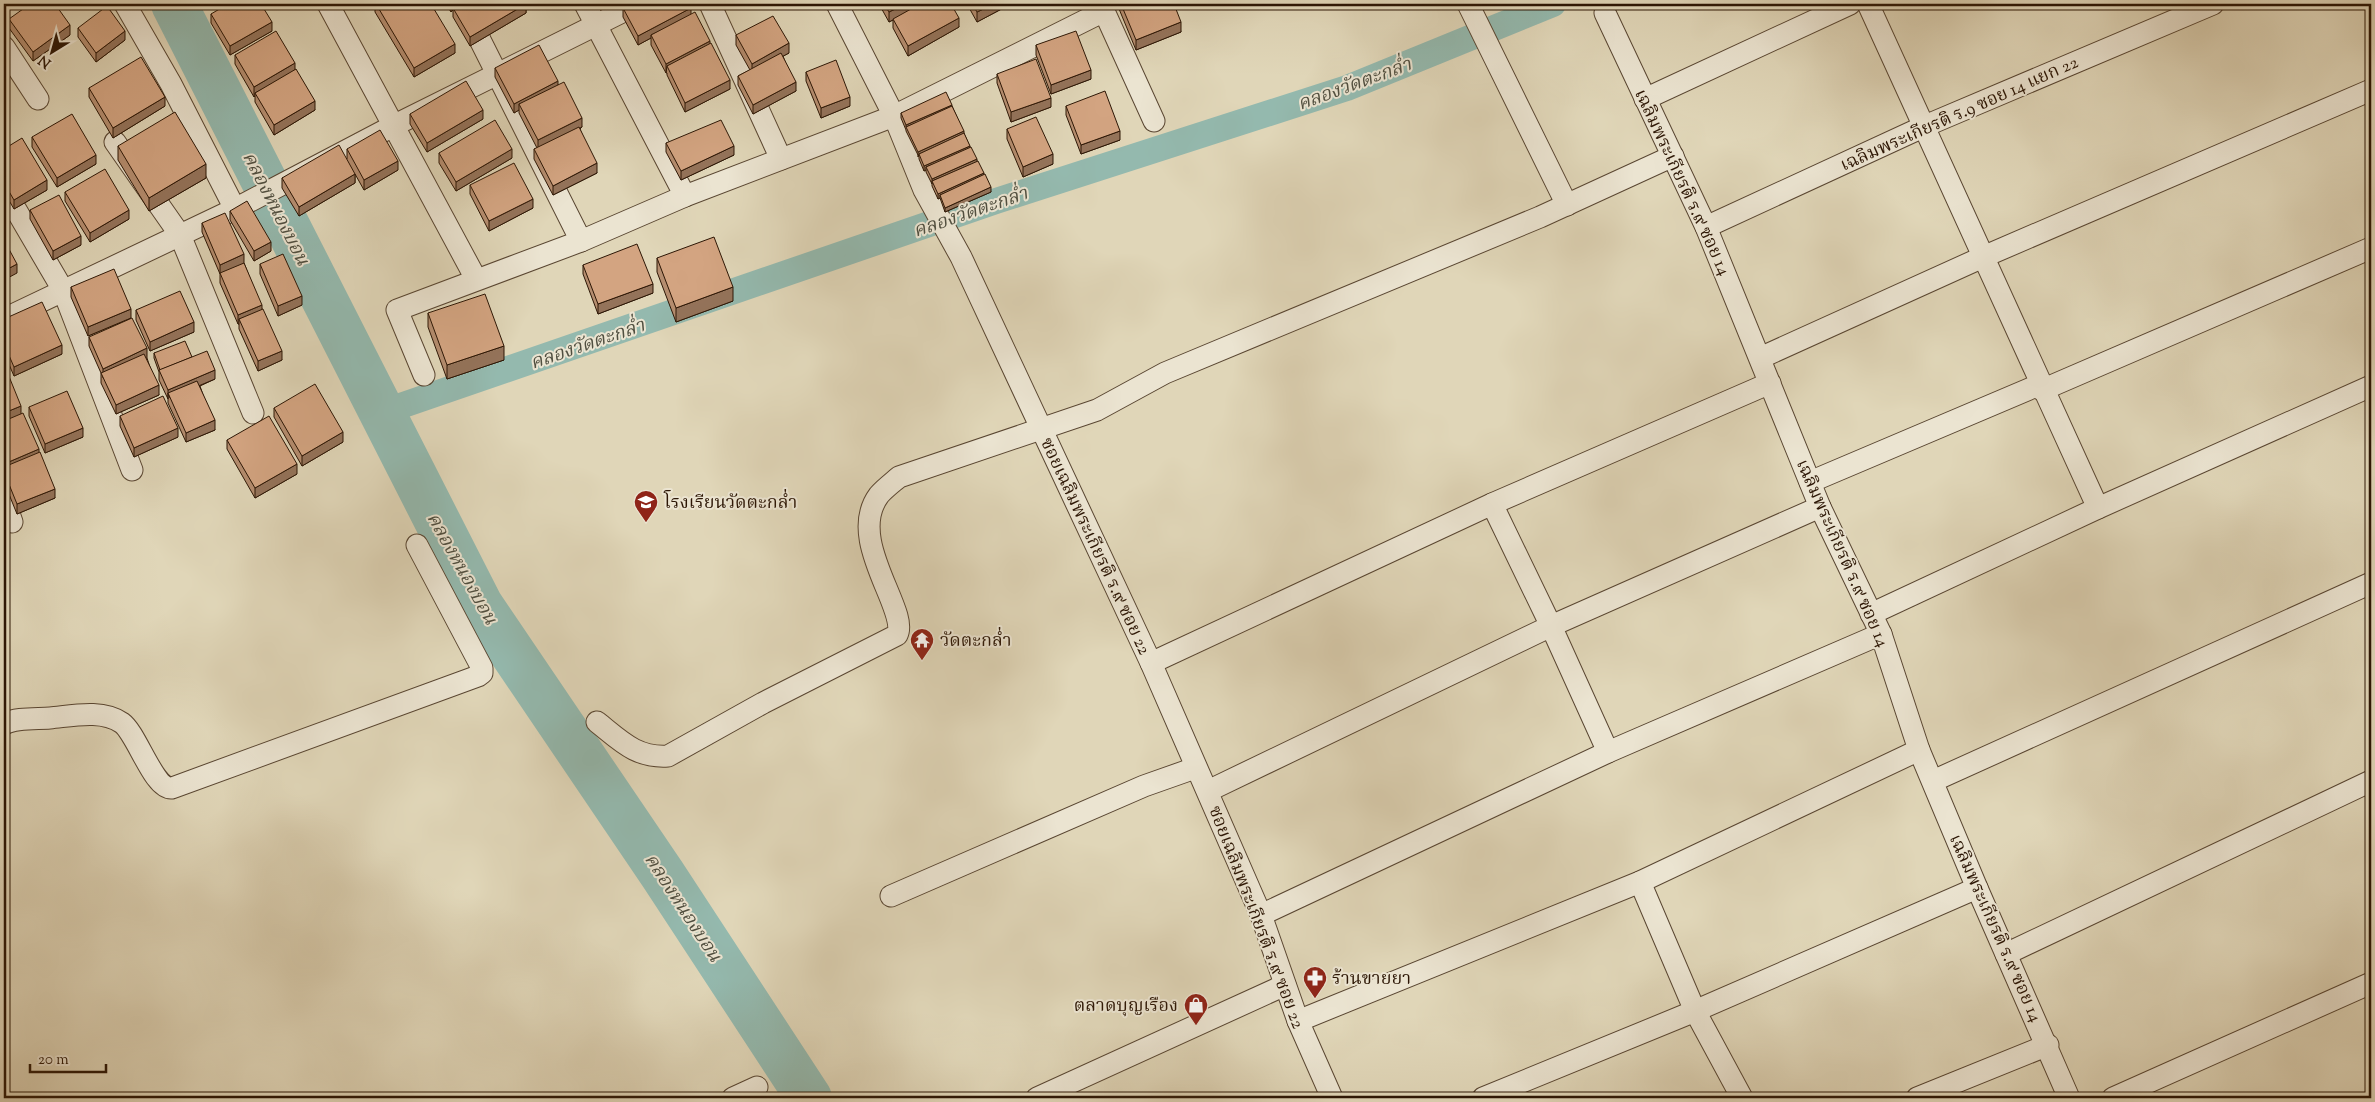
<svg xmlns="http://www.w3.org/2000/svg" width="2375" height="1102" font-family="'Sorts Mill Goudy','Noto Serif Thai',serif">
	<rect width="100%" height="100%" fill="#e0d6b8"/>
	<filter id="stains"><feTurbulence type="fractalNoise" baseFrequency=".004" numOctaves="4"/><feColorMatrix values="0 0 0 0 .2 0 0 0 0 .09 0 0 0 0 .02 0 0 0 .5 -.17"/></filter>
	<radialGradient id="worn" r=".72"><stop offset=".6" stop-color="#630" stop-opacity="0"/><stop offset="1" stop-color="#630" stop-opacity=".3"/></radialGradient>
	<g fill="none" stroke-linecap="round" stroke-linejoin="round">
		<polyline stroke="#94b9ae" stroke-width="26" points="383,412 996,201 1347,88 1553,4"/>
		<polyline stroke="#94b9ae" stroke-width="46" points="174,4 480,605 663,875 809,1098"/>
		<g stroke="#594632" stroke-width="23">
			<g id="minor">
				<polyline points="125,4 171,84 235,209"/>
				<polyline points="328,4 476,279"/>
				<polyline points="462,4 581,241"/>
				<polyline points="585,4 685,196"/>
				<polyline points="710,4 781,159"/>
				<polyline points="837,4 894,116 924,190 961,257 1151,663 1261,915 1298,1021 1332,1098"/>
				<polyline points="1468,4 1567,205"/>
				<polyline points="1868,4 2098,508"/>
				<polyline points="1605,13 1706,227 1820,507 1881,634 1919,750 1977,888 2069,1098"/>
				<polyline points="4,47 38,99"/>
				<polyline points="1645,99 1850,4"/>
				<polyline points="115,142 180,235 253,413"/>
				<polyline points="15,208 63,290 132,470"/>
				<polyline points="1706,227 1925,126 2213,4"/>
				<polyline points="4,319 235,209 395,125 638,4"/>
				<polyline points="1760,358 1983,257 2371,90"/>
				<polyline points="424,375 397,310 581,241 685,196 894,116 1104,11 1154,121"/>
				<polyline points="2042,390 2371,248"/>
				<polyline points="1810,482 2041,384"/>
				<polyline points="4,499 12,522"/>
				<polyline points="1492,504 1551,626 1608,752"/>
				<polyline points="1871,614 2098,508 2371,386"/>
				<polyline points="1151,663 1492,504 1770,383"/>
				<path d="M597,722C621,741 636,758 668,756L763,703L897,635C910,611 845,540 879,495C884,489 892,483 899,477L1097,410L1165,373L1540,217L1673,156"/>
				<path d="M4,724C16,717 36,719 50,718C72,716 102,709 122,723C137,734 154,790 172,788L478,676L482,673V668L417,545"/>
				<polyline points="1933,781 2371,583"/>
				<polyline points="1208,791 1551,626 1820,507"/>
				<polyline points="1640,882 1695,1011 1742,1098"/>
				<polyline points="891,896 1144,786 1195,768"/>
				<polyline points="1261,915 1608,752 1881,634"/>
				<polyline points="2006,954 2371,781"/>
				<polyline points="1298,1021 1640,882 1919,750"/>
				<polyline points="733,1098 757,1087"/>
				<polyline points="1037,1098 1285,985"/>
				<polyline points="1483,1098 1695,1011 1977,888"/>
				<polyline points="1917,1098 2048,1045"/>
				<polyline points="2113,1098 2371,983"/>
			</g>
		</g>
		<use href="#minor" stroke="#ebe4d1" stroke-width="21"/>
	</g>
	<g fill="#b58d6f" stroke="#2c1605">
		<polygon points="4,4 18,4 5,13 4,10"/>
		<polygon points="375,4 431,4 455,53 414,77 375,12"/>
		<polygon points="446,4 526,4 526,13 470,46 453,17 453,10 451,12"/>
		<polygon points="879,4 951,4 959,27 908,56 893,28 893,20 889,22"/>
		<polygon points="967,4 1011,4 977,22"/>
		<polygon points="1117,4 1174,4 1181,32 1136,50"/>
		<polygon points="623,8 691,14 710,44 730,89 685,112 667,75 667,73 666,73 651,45 651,38 638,45 623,17"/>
		<polygon points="211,14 272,31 230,55 211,23"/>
		<polygon points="9,19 70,35 33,61 9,28"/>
		<polygon points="78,28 125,40 96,62 78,37"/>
		<polygon points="736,35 789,53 783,56 796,91 753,114 738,85 738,76 750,70 736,45"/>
		<polygon points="1036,45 1091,79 1051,94 1036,55"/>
		<polygon points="235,55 295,69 315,110 274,135 255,102 255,96 254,97 235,64"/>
		<polygon points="495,68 558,84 582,127 580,129 597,173 553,195 534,159 534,149 537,148 519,113 519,110 514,113 495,77"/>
		<polygon points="806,72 850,106 821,118 806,81"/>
		<polygon points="997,74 1051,107 1011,122 997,83"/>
		<polygon points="89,88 165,106 113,138 89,97"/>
		<polygon points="952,106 970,147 984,175 991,192 945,212 940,198 938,199 932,186 932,184 926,172 926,170 924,171 919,159 919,157 906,131 906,130 901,118 901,113"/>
		<polygon points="1066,106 1120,140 1081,154 1066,115"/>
		<polygon points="410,114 483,119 427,152 410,124"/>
		<polygon points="1007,129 1053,164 1023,177 1007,139"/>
		<polygon points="32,137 96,164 57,187 32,147"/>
		<polygon points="666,143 734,155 681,180 666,152"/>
		<polygon points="118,146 206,178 149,211 118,160"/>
		<polygon points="4,149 47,190 14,209 4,192"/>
		<polygon points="347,149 398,170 364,190 355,174 355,183 299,216 282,188 282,178 347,159"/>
		<polygon points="439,153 512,158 456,191 439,163"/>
		<polygon points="470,185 533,208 489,231 470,194"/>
		<polygon points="65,192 129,219 90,242 65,201"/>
		<polygon points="30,210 81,245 53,260 30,219"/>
		<polygon points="230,211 271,251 254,261 230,220"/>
		<polygon points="202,223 244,263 282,360 258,371 239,329 239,324 238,324 220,283 220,274 202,232"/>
		<polygon points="657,258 733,301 676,322 657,272"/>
		<polygon points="260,264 302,305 278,316 260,274"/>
		<polygon points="583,265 653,293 598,314 583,274"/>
		<polygon points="71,287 131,318 88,336 71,297"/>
		<polygon points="136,310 194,332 150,351 136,320"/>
		<polygon points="428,313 504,360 447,379 428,327"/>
		<polygon points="4,319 62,354 14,376 4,353"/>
		<polygon points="89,337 147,358 159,395 116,414 101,383 101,373 89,346"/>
		<polygon points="154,353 192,357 215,379 200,386 215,430 186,442 168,403 168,399 159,380 159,372 154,358"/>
		<polygon points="4,355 7,372 21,414 39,453 55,498 17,514 4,482"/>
		<polygon points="29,407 83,437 45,453 29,416"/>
		<polygon points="274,408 343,442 302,466 274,417"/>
		<polygon points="120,416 178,437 134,457 120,426"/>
		<polygon points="227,440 297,474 255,498 227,449"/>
	</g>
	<g fill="#94735a" stroke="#2c1605">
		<polygon points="5,4 18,4 5,13"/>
		<polygon points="451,4 464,4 453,8 453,10 451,12"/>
		<polygon points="526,4 526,13 470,46 470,37"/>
		<polygon points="905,4 923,4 889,22 889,12"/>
		<polygon points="994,4 1011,4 977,22 977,12"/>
		<polygon points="691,8 691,17 651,35 651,38 638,45 638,36"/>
		<polygon points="959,18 959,27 908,56 908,46"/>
		<polygon points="272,22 272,31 230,55 230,46"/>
		<polygon points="1181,22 1181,32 1136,50 1136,40"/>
		<polygon points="70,25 70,35 33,61 33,52"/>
		<polygon points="125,31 125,40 96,62 96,53"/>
		<polygon points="710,41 710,51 667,66 666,73 666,64"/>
		<polygon points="789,43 789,53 752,73 752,64"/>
		<polygon points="455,44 455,53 414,77 414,68"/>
		<polygon points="295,63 295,73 255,93 255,96 254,97 254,87"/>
		<polygon points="1091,70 1091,79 1051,94 1051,85"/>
		<polygon points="730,80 730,89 685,112 685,103"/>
		<polygon points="558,81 558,91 519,104 519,110 514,113 514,104"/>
		<polygon points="796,82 796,91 753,114 753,105"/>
		<polygon points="165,97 165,106 113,138 113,128"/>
		<polygon points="850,97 850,106 821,118 821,108"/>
		<polygon points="1051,98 1051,107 1011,122 1011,112"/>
		<polygon points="315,101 315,110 274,135 274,125"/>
		<polygon points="952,105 952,109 906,127 906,125"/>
		<polygon points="483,110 483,119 427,152 427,143"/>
		<polygon points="582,118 582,127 538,150 538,140"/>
		<polygon points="964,131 964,136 919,154 918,157 918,152"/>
		<polygon points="1120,131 1120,140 1081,154 1081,145"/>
		<polygon points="734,146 734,155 681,180 681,171"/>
		<polygon points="970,146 970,150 926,167 926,170 924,171 924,166"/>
		<polygon points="512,149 512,158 456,191 456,182"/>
		<polygon points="1053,154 1053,164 1023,177 1023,167"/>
		<polygon points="96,155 96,164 57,187 57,178"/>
		<polygon points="977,159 977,164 932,181 932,184 932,179"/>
		<polygon points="398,161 398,170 364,190 364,180"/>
		<polygon points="597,163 597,173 553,195 553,186"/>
		<polygon points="206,164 206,178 149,211 149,198"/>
		<polygon points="984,173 984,178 940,195 940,198 938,199 938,194"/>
		<polygon points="355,174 355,183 299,216 299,207"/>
		<polygon points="47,180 47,190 14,209 14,200"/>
		<polygon points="991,187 991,192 945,212 945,208"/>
		<polygon points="533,199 533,208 489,231 489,221"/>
		<polygon points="129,210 129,219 90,242 90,233"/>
		<polygon points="81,236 81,245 53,260 53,251"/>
		<polygon points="271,242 271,251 254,261 254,251"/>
		<polygon points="244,254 244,264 220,274 220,265"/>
		<polygon points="17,264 17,273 4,280 4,271"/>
		<polygon points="653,284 653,293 598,314 598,304"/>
		<polygon points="733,287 733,301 676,322 676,308"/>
		<polygon points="302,296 302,305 278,316 278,306"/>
		<polygon points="262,305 262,314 239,319 239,324 238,324 238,315"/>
		<polygon points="131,309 131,318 88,336 88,327"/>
		<polygon points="194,322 194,332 150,351 150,342"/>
		<polygon points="62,345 62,354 14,376 14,367"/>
		<polygon points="504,346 504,360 447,379 447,365"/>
		<polygon points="147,348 147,358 103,378 103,369"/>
		<polygon points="282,351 282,360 258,371 258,361"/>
		<polygon points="7,363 7,372 4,373 4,364"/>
		<polygon points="215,370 215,379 170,398 168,393 168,399 168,390"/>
		<polygon points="159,385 159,395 116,414 116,405"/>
		<polygon points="21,406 21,416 4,423 4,413"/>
		<polygon points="215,420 215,430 186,442 186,433"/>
		<polygon points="83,428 83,437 45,453 45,444"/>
		<polygon points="178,428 178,437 134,457 134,448"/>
		<polygon points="343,432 343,442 302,466 302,456"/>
		<polygon points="39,449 39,459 4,472 4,464"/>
		<polygon points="297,464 297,474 255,498 255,488"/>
		<polygon points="55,489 55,498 17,514 17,504"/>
	</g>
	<g fill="#d3a481" stroke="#2c1605">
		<polygon points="30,4 55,4 70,25 33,52 9,19"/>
		<polygon points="228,4 261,4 272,22 230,46 211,14"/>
		<polygon points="376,4 431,4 455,44 414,68"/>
		<polygon points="460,4 526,4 470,37 453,8"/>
		<polygon points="629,4 689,4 691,8 638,36 623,8"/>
		<polygon points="884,4 905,4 889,12"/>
		<polygon points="920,4 951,4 959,18 908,46 893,19"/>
		<polygon points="972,4 994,4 977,12"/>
		<polygon points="1121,4 1174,4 1181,22 1136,40"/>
		<polygon points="107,6 125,31 96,53 78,28"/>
		<polygon points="695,12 710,41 666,64 651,35"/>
		<polygon points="773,16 789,43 752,64 736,35"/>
		<polygon points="276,31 295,63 254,87 235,55"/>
		<polygon points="1076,31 1091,70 1051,85 1036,45"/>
		<polygon points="711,43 730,80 685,103 667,66"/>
		<polygon points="539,45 558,81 514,104 495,68"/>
		<polygon points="781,53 796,82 753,105 738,76"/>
		<polygon points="141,57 165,97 113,128 89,88"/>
		<polygon points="1036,59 1051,98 1011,112 997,74"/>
		<polygon points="836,60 850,97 821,108 806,72"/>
		<polygon points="296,69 315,101 274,125 255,93"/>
		<polygon points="466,81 483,110 427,143 410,114"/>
		<polygon points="564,82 582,118 538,140 519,104"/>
		<polygon points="1105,91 1120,131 1081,145 1066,106"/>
		<polygon points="946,92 952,105 906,125 901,113"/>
		<polygon points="952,106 964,131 918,152 906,127"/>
		<polygon points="175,112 206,164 149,198 118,146"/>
		<polygon points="72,114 96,155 57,178 32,137"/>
		<polygon points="1036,117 1053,154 1023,167 1007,129"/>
		<polygon points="495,120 512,149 456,182 439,153"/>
		<polygon points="721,120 734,146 681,171 666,143"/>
		<polygon points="579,127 597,163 553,186 534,149"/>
		<polygon points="380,130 398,161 364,180 347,149"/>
		<polygon points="964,133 970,146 924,166 919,154"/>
		<polygon points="22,138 47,180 14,200 4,183 4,149"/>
		<polygon points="339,145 355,174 299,207 282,178"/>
		<polygon points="971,147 977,159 932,179 926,167"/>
		<polygon points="978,161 984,173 938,194 932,181"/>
		<polygon points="514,163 533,199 489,221 470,185"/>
		<polygon points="105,169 129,210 90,233 65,192"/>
		<polygon points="985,174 991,187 945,208 940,195"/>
		<polygon points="59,195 81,236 53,251 30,210"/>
		<polygon points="247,201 271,242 254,251 230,211"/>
		<polygon points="225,213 244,254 220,265 202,223"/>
		<polygon points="714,237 733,287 676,308 657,258"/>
		<polygon points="4,240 17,264 4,271"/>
		<polygon points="637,244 653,284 598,304 583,265"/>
		<polygon points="283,254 302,296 278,306 260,264"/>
		<polygon points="244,263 262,305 238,315 220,273"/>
		<polygon points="114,269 131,309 88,327 71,287"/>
		<polygon points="180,291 194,322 150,342 136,310"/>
		<polygon points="485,294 504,346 447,365 428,313"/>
		<polygon points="42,302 62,345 14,367 4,344 4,319"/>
		<polygon points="263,309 282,351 258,361 239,319"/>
		<polygon points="132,318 147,348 103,369 89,337"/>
		<polygon points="185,341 192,357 160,370 154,353"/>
		<polygon points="207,351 215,370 168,390 159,370"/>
		<polygon points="144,354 159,385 116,405 101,373"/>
		<polygon points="4,355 7,363 4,364"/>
		<polygon points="6,369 21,406 4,413 4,370"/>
		<polygon points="197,381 215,420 186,433 168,393"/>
		<polygon points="315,384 343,432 302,456 274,408"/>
		<polygon points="67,391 83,428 45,444 29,407"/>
		<polygon points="163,396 178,428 134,448 120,416"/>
		<polygon points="23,413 39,449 4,464 4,421"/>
		<polygon points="269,416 297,464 255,488 227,440"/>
		<polygon points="40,452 55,489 17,504 4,472 4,467"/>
		<polygon points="1168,1095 1169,1098 1161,1098"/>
	</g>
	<defs>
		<g id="school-pin" transform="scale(1.25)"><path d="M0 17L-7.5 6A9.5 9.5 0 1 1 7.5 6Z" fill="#8f2418" stroke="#ebe4d1"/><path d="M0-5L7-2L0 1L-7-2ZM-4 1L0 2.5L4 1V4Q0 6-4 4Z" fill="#fff"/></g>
		<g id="temple-pin" transform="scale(1.25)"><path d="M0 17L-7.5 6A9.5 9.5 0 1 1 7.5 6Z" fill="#8f2418" stroke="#ebe4d1"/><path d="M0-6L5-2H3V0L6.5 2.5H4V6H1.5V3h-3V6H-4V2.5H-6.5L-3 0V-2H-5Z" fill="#fff"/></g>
		<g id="pharmacy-pin" transform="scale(1.25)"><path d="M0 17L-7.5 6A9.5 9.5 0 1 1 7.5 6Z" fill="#8f2418" stroke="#ebe4d1"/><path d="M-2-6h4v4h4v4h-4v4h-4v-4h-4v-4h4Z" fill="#fff"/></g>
		<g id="shop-pin" transform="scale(1.25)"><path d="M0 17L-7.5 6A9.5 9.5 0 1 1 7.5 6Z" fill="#8f2418" stroke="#ebe4d1"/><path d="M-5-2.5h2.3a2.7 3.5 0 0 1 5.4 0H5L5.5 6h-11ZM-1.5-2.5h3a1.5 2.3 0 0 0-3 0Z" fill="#fff"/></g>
	</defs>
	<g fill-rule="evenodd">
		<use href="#school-pin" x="646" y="502"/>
		<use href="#temple-pin" x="922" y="640"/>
		<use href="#pharmacy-pin" x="1315" y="978"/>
		<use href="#shop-pin" x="1196" y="1005"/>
	</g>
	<g text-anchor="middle" stroke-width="4" stroke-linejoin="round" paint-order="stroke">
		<g font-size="18" fill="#2c1605" stroke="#ebe4d1">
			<text transform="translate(1959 113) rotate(-24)" y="6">เฉลิมพระเกียรติ ร.9 ซอย 14 แยก 22</text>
			<text transform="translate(1683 182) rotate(65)" y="6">เฉลิมพระเกียรติ ร.๙ ซอย 14</text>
			<text transform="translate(1096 546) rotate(65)" y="6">ซอยเฉลิมพระเกียรติ ร.๙ ซอย 22</text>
			<text transform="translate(1843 553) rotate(66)" y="6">เฉลิมพระเกียรติ ร.๙ ซอย 14</text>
			<text transform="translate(1257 917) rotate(69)" y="6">ซอยเฉลิมพระเกียรติ ร.๙ ซอย 22</text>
			<text transform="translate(1996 928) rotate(66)" y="6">เฉลิมพระเกียรติ ร.๙ ซอย 14</text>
		</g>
		<g font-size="18" fill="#2c1605" stroke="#ebe4d1" text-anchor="start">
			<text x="664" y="508">โรงเรียนวัดตะกล่ำ</text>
			<text x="940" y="646">วัดตะกล่ำ</text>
			<text x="1332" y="984">ร้านขายยา</text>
			<text x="1178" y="1011" text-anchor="end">ตลาดบุญเรือง</text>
		</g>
		<g font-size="19" font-style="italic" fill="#504f40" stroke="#ebe4d1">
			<text transform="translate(1354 83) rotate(-20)" y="7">คลองวัดตะกล่ำ</text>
			<text transform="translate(277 208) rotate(63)" y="7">คลองหนองบอน</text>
			<text transform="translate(970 211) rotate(-19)" y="7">คลองวัดตะกล่ำ</text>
			<text transform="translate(587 343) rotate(-19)" y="7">คลองวัดตะกล่ำ</text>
			<text transform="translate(463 568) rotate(61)" y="7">คลองหนองบอน</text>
			<text transform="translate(684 907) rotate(57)" y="7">คลองหนองบอน</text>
		</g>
	</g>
	<rect width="2375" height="1102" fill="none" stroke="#e0d6b8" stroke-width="20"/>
	<rect x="5" y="5" width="2365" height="1092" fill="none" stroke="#2c1605" stroke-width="2.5"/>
	<rect x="10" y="10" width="2355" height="1082" fill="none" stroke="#2c1605"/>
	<g transform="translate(52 52) rotate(217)" stroke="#ebe4d1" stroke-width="4" paint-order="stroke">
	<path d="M0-4L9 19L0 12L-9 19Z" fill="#2c1605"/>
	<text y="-8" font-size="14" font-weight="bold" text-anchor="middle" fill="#2c1605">N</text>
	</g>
	<path d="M30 1064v8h76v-8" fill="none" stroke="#2c1605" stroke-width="2.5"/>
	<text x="38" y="1064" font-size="15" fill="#2c1605" stroke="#ebe4d1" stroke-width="4" paint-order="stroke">20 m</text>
	<rect width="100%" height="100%" filter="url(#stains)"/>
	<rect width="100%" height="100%" fill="url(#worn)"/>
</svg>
